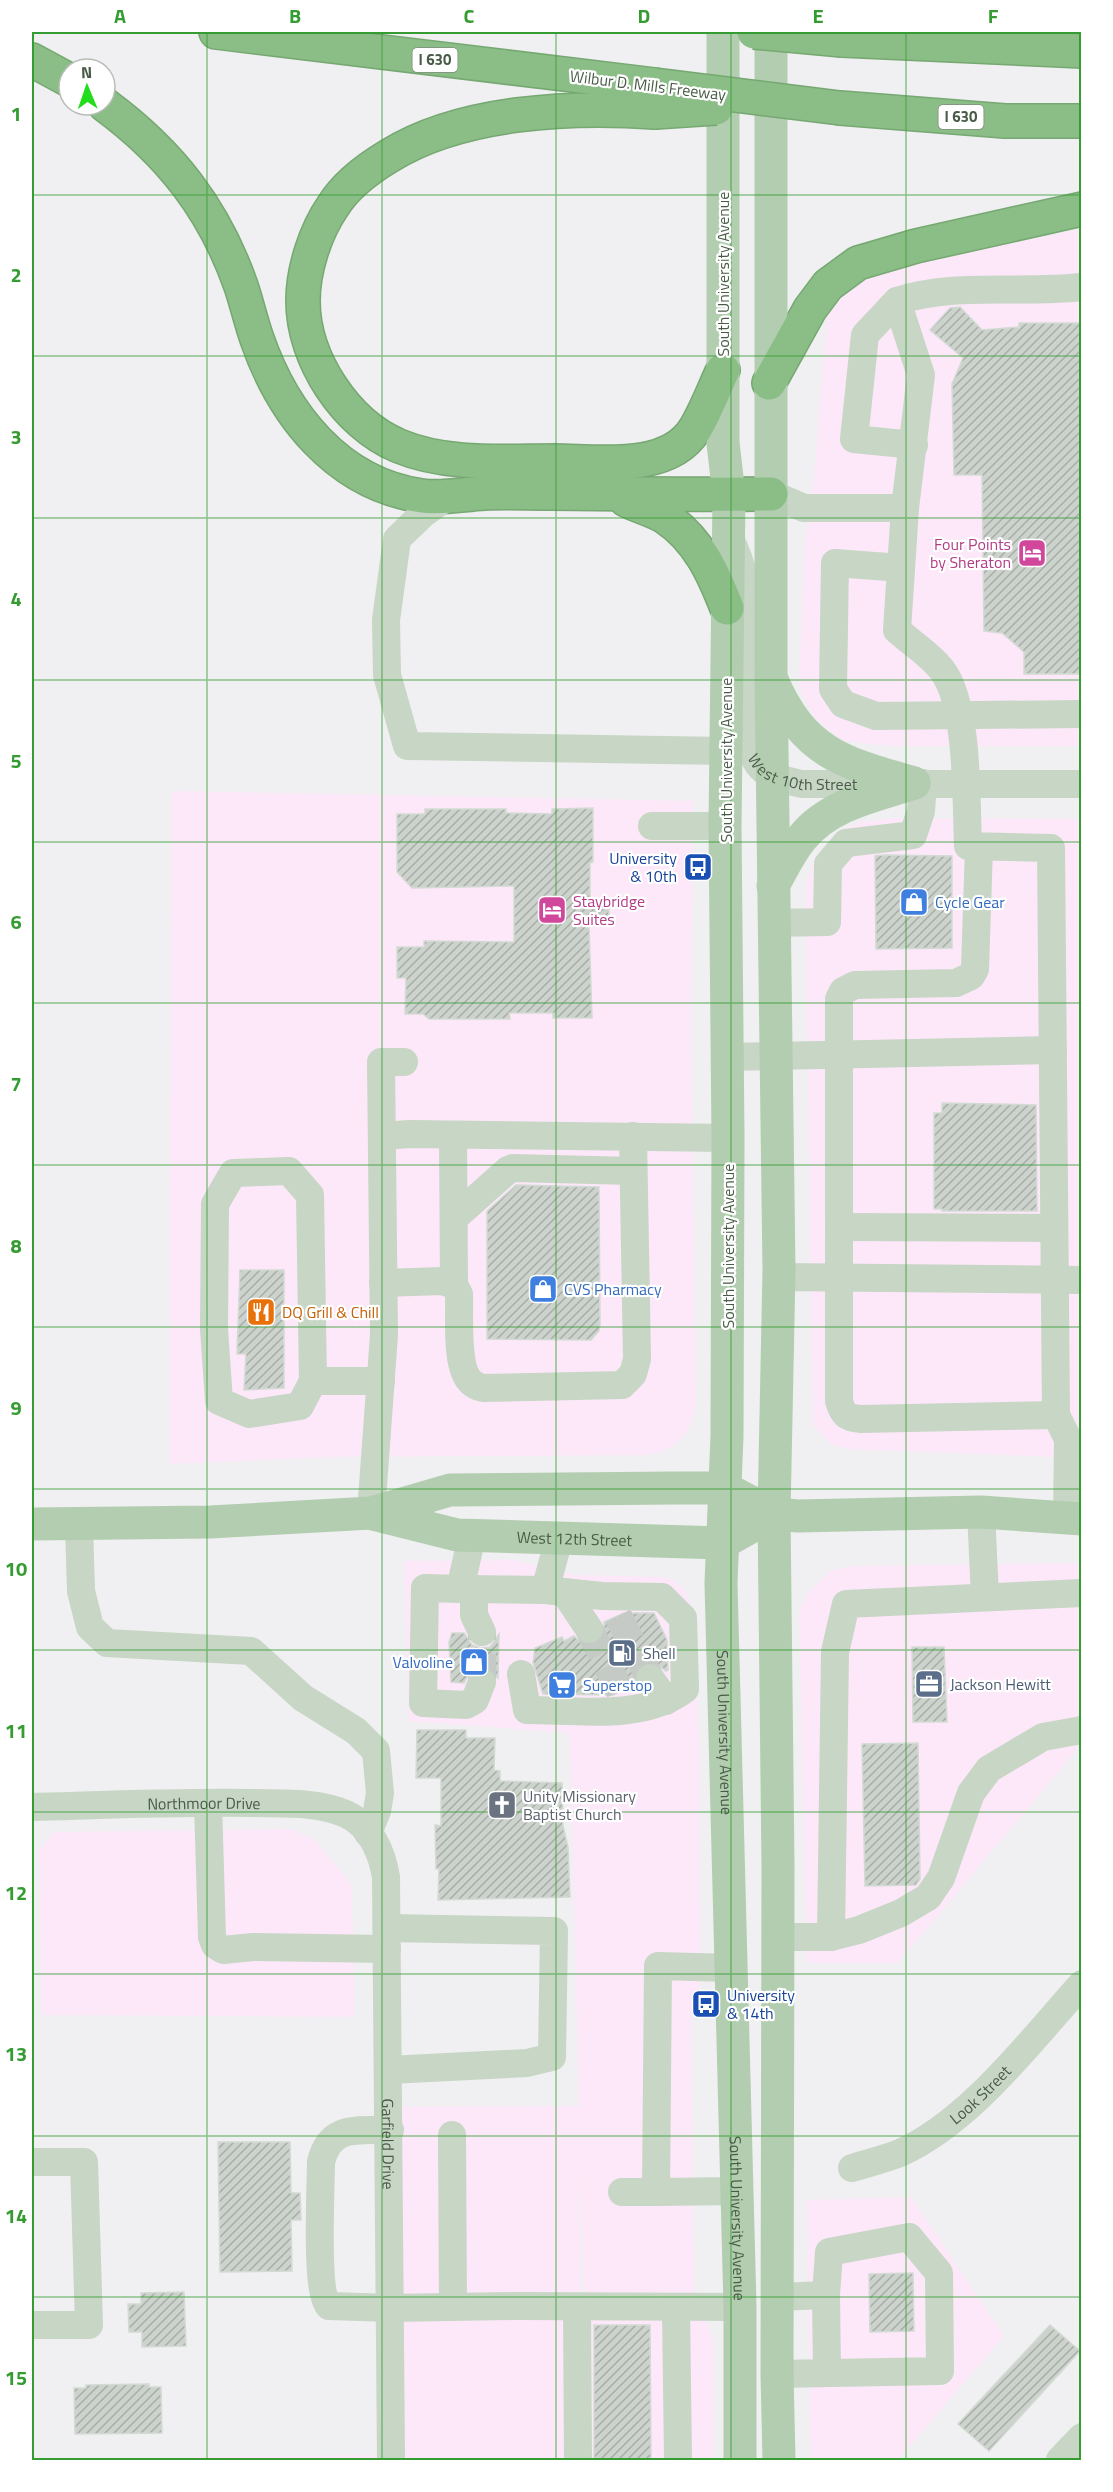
<svg xmlns="http://www.w3.org/2000/svg" width="1113" height="2492" font-family="'Titillium Web',sans-serif">
	<defs>
		<pattern id="building-hatch" width="6" height="6" patternUnits="userSpaceOnUse" patternTransform="scale(1.5)"><rect width="6" height="6" fill="#ccd3cc"/><path d="M-1 1l2-2M0 6l6-6M5 7l2-2" fill="none" stroke="#a8aea7"/></pattern>
	</defs>
	<rect width="100%" height="100%" fill="#f0eff1"/>
	<g fill="#fce8f9">
		<polygon points="1081,229 1081,746 894,746 843,741 815,718 803,697 799,683 805,544 814,478 828,306 851,276"/>
		<polygon points="172,791 693,801 691,1028 696,1409 688,1430 674,1446 658,1453 647,1455 331,1457 169,1464"/>
		<polygon points="895,818 1081,819 1081,1458 847,1449 830,1444 813,1425 805,885 816,856 846,828 861,822"/>
		<polygon points="513,1560 575,1575 662,1577 674,1580 685,1590 693,1610 699,1748 700,1999 691,2014 694,2291 713,2337 714,2460 584,2460 584,2291 580,2153 581,2460 193,2460 193,2457 391,2455 389,2107 579,2106 570,1733 409,1721 404,1561"/>
		<polygon points="1081,1563 1081,1745 898,1963 807,1963 799,1612 807,1594 832,1570 854,1566"/>
		<polygon points="291,1829 317,1842 351,1884 354,1949 354,2017 42,2015 39,1850 54,1832"/>
		<polygon points="911,2197 1004,2336 898,2460 811,2460 807,2200"/>
	</g>
	<g fill="url(#building-hatch)" stroke="#d3dad4" stroke-width="1.5">
		<polygon points="960,307 982,330 1019,327 1019,323 1082,323 1082,674 1024,674 1024,652 1002,633 984,631 982,475 954,475 952,384 963,358 930,330 950,308"/>
		<polygon points="593,808 593,862 590,863 590,904 609,904 609,926 589,926 592,1018 553,1018 553,1013 509,1013 510,1019 429,1019 423,1014 405,1014 406,978 397,978 397,947 424,947 424,941 514,942 514,886 412,888 397,872 397,814 425,814 425,809 506,809 506,813 552,814 552,809"/>
		<polygon points="883,855 952,856 952,948 876,949 875,856"/>
		<polygon points="942,1103 1036,1105 1037,1211 942,1211 942,1209 934,1209 934,1113 942,1113"/>
		<polygon points="516,1185 599,1187 600,1324 599,1331 591,1340 487,1339 487,1211"/>
		<polygon points="240,1270 284,1270 284,1388 244,1390 246,1354 237,1354"/>
		<polygon points="624,1613 654,1613 667,1640 668,1670 666,1671 656,1663 649,1662 641,1664 635,1672 635,1685 613,1695 543,1694 533,1663 535,1648 562,1637 564,1641 574,1636 582,1644 591,1645 598,1643 604,1636 604,1622"/>
		<polygon points="452,1633 464,1633 472,1645 481,1648 490,1647 499,1634 498,1678 488,1667 480,1666 471,1670 464,1683 451,1682 449,1642"/>
		<polygon points="912,1647 944,1647 947,1722 913,1722"/>
		<polygon points="417,1730 466,1730 466,1738 495,1738 494,1770 500,1771 500,1781 562,1783 563,1826 568,1847 570,1897 438,1900 439,1869 436,1869 435,1825 441,1826 441,1778 416,1778"/>
		<polygon points="918,1743 920,1879 916,1885 865,1886 862,1744"/>
		<polygon points="218,2142 290,2142 291,2193 300,2193 301,2220 291,2220 292,2271 220,2272"/>
		<polygon points="913,2273 914,2331 870,2332 869,2274"/>
		<polygon points="184,2292 186,2346 142,2347 142,2332 129,2332 128,2304 141,2304 141,2293"/>
		<polygon points="594,2325 650,2325 651,2460 594,2460"/>
		<polygon points="1050,2325 1080,2351 989,2451 958,2424"/>
		<polygon points="149,2384 149,2387 161,2387 162,2433 75,2434 74,2388 86,2388 86,2385"/>
	</g>
	<g fill="none" stroke-linecap="round" stroke-linejoin="round">
		<g stroke="#c6cac6" stroke-width="28" stroke-dasharray="28 14" stroke-linecap="butt">
			<polyline points="618,1616 650,1678"/>
			<polyline points="589,1629 620,1691"/>
			<polyline points="482,1682 482,1632"/>
		</g>
		<g stroke="#76a872" stroke-width="36">
			<g id="highway">
				<polyline points="216,32 655,85"/>
				<polyline points="842,40 1082,51"/>
				<polyline points="32,60 69,80"/>
				<path d="M105,105C170,153 214,209 241,286C247,304 251,322 257,339C283,414 337,484 422,496C442,499 464,494 485,493C506,492 527,493 548,493C623,494 696,495 771,494"/>
				<polyline points="840,108 1005,121 1082,121"/>
				<path d="M655,112C572,106 461,111 389,156C369,168 346,185 333,206C315,232 303,270 303,301C303,359 346,424 399,446C447,466 503,461 554,461C597,461 668,473 695,429C706,411 714,389 723,370"/>
				<polyline points="769,383 810,309 828,285 858,263 916,246 1082,209"/>
				<path d="M626,500C638,506 653,510 665,517C698,539 713,572 727,608"/>
			</g>
		</g>
		<g stroke="#c7d6c5" stroke-width="28">
			<polyline points="897,301 865,335 854,439 914,445"/>
			<polyline points="771,494 804,508 905,508"/>
			<polyline points="448,496 423,514 397,539 386,620 387,675 407,746 726,751"/>
			<path id="s1" d="M734,547C741,563 745,578 746,596C750,637 735,732 758,764C769,779 786,780 802,784H1082"/>
			<polyline points="901,568 835,563 833,689 843,704 876,716 1082,714"/>
			<polyline points="652,826 725,826"/>
			<path d="M979,847L975,969L971,976L956,983L855,985L843,991L839,999V1401C843,1415 847,1418 861,1419L1056,1415"/>
			<polyline points="773,923 827,922 828,864 846,843 913,835 921,811 923,783"/>
			<polyline points="727,1057 1053,1050"/>
			<polyline points="453,1135 454,1285"/>
			<polyline points="382,1136 410,1134 728,1138"/>
			<polygon points="289,1171 310,1195 313,1381 300,1406 249,1414 219,1401 214,1329 215,1204 233,1173"/>
			<polyline points="454,1218 508,1170 513,1168 633,1171"/>
			<polyline points="840,1227 1054,1228"/>
			<polyline points="779,1277 1082,1280"/>
			<path d="M383,1283L442,1281L454,1285L459,1294C460,1315 455,1368 471,1382C474,1385 479,1387 483,1388L622,1385L633,1374L637,1359L633,1136"/>
			<polyline points="313,1381 381,1381"/>
			<polyline points="981,1512 985,1597"/>
			<polyline points="371,1513 384,1335 381,1062 404,1062"/>
			<path d="M1067,1518L1068,1439L1056,1415L1051,848L968,846C966,801 969,705 942,670C931,655 911,643 897,630L905,508L921,375L897,301C956,282 1021,294 1082,287"/>
			<polyline points="79,1524 81,1591 90,1627 107,1643 251,1651 303,1698 356,1731 376,1751 380,1793 377,1811 368,1833"/>
			<polyline points="472,1536 460,1589 425,1588 423,1703 466,1705 475,1700 482,1682"/>
			<path d="M460,1589L545,1590L602,1596L662,1597L683,1618L685,1689C643,1721 578,1710 527,1710L521,1674"/>
			<polyline points="474,1589 474,1615 482,1632"/>
			<polyline points="545,1590 559,1539"/>
			<polyline points="565,1593 589,1629"/>
			<polyline points="650,1678 666,1701"/>
			<polyline points="208,1803 212,1937 215,1945 223,1950 253,1947 387,1949"/>
			<path id="s2" d="M32,1807C105,1805 178,1802 251,1803C282,1804 316,1801 346,1814C370,1825 382,1852 386,1877L391,2460"/>
			<polyline points="387,1928 554,1931 552,2057 527,2063 389,2070"/>
			<polyline points="777,1937 831,1937 835,1652 846,1604 1082,1593"/>
			<polyline points="831,1937 859,1930 901,1913 928,1897 941,1878 971,1793 989,1769 1043,1737 1082,1730"/>
			<polyline points="731,1968 658,1966 656,2192 737,2191"/>
			<path d="M390,2130C358,2131 330,2124 321,2162C321,2187 315,2292 329,2306L391,2308L516,2306L740,2307"/>
			<polyline points="452,2135 453,2307"/>
			<polyline points="32,2162 84,2162 89,2325 32,2325"/>
			<path id="s3" d="M852,2168C868,2163 885,2159 900,2153C970,2122 1031,2040 1082,1984"/>
			<polyline points="622,2192 656,2192"/>
			<polyline points="777,2297 826,2295"/>
			<polyline points="577,2307 578,2460"/>
			<polyline points="676,2308 678,2460"/>
			<polyline points="777,2374 940,2371 939,2273 909,2237 829,2252 826,2295 827,2373"/>
			<polyline points="1060,2460 1082,2437"/>
		</g>
		<g stroke="#b2cdaf" stroke-width="33">
			<path id="s4" d="M723,32V443L729,495L725,826L728,1138L727,1436L721,1583L740,2307V2460"/>
			<polyline points="771,32 771,676 779,1270 774,1514 778,1866 777,2374 779,2460"/>
			<path d="M772,680C803,753 844,763 914,783"/>
			<path d="M773,886C782,870 790,852 802,838C829,804 875,796 914,783"/>
			<path id="s5" d="M373,1514L457,1535L722,1543L774,1514"/>
			<polyline points="32,1524 210,1522 371,1513 450,1490 675,1488 724,1488 774,1514 798,1516 981,1512 1082,1519"/>
		</g>
		<use href="#highway" stroke="#8bbd87" stroke-width="33"/>
		<g stroke="#76a872" stroke-width="36" stroke-linecap="butt">
			<g id="highway-bridge">
				<polyline points="754,32 842,40"/>
				<polyline points="655,85 840,108"/>
				<polyline points="655,112 716,108"/>
			</g>
		</g>
		<use href="#highway-bridge" stroke="#8bbd87" stroke-width="33"/>
	</g>
	<path fill="none" stroke="#359c32" stroke-width="1.5" stroke-opacity="0.55" d="M207,32V2460M382,32V2460M556,32V2460M731,32V2460M906,32V2460M32,195H1082M32,356H1082M32,518H1082M32,680H1082M32,842H1082M32,1003H1082M32,1165H1082M32,1327H1082M32,1489H1082M32,1650H1082M32,1812H1082M32,1974H1082M32,2136H1082M32,2297H1082"/>
	<defs>
		<g id="hotel-square" transform="scale(1.5)"><rect x="-9" y="-9" width="18" height="18" rx="4" fill="#d1479c" stroke="#fff"/><path d="M-6-4.5h1.5V1H6V5H4.5V3h-9V5H-6ZM-4 0a1.8 1.8 0 1 1 3.6 0ZM.5 0V-2.5h3Q6-2.5 6 0Z" fill="#fff"/></g>
		<g id="bus-square" transform="scale(1.5)"><rect x="-9" y="-9" width="18" height="18" rx="4" fill="#1a4fb4" stroke="#fff"/><path d="M-5-6H5V4H4V6H2V4H-2V6H-4V4H-5ZM-3.5-4V0h7V-4ZM-3.5 1.2v1.5H-2V1.2ZM2 1.2v1.5H3.5V1.2Z" fill="#fff"/></g>
		<g id="shop-square" transform="scale(1.5)"><rect x="-9" y="-9" width="18" height="18" rx="4" fill="#3f7fe0" stroke="#fff"/><path d="M-5-2.5h2.3a2.7 3.5 0 0 1 5.4 0H5L5.5 6h-11ZM-1.5-2.5h3a1.5 2.3 0 0 0-3 0Z" fill="#fff"/></g>
		<g id="restaurant-square" transform="scale(1.5)"><rect x="-9" y="-9" width="18" height="18" rx="4" fill="#e8710a" stroke="#fff"/><path d="M-5-6h1v4h1v-4h1v4h1v-4h1v5L-1.5 .5V6h-2V.5L-5-1ZM5-6V6H3V1.5H1.5Q1.5-4 5-6Z" fill="#fff"/></g>
		<g id="fuel-square" transform="scale(1.5)"><rect x="-9" y="-9" width="18" height="18" rx="4" fill="#5c6f8a" stroke="#fff"/><path d="M-5.5-6h7V0h2V4h1.3V-2.5L3-4.5l.8-.8L6-3V5H2.5V1h-1V6h-7ZM-4.2-4.7v3.2H.2V-4.7Z" fill="#fff"/></g>
		<g id="office-square" transform="scale(1.5)"><rect x="-9" y="-9" width="18" height="18" rx="4" fill="#5c6f8a" stroke="#fff"/><path d="M-6-3h4V-5.5h4V-3h4V5H-6ZM-1-4.5V-3h2v-1.5ZM-6 0V1H6V0Z" fill="#fff"/></g>
		<g id="supermarket-square" transform="scale(1.5)"><rect x="-9" y="-9" width="18" height="18" rx="4" fill="#3f7fe0" stroke="#fff"/><path d="M-6-5.5h2.5l.6 2H6L4.5 2H-2.5L-4.4-4H-6ZM-1.5 3.2a1.3 1.3 0 1 0 .1 0ZM3 3.2a1.3 1.3 0 1 0 .1 0Z" fill="#fff"/></g>
		<g id="church-square" transform="scale(1.5)"><rect x="-9" y="-9" width="18" height="18" rx="4" fill="#6b7280" stroke="#fff"/><path d="M-1.2-6h2.4v3.5h3.3v2.4h-3.3V6h-2.4V-.1h-3.3v-2.4h3.3Z" fill="#fff"/></g>
	</defs>
	<g fill-rule="evenodd">
		<use href="#hotel-square" x="1032" y="553"/>
		<use href="#bus-square" x="698" y="867"/>
		<use href="#shop-square" x="914" y="902"/>
		<use href="#hotel-square" x="552" y="910"/>
		<use href="#shop-square" x="543" y="1289"/>
		<use href="#restaurant-square" x="261" y="1312"/>
		<use href="#fuel-square" x="622" y="1653"/>
		<use href="#shop-square" x="474" y="1662"/>
		<use href="#office-square" x="929" y="1684"/>
		<use href="#supermarket-square" x="562" y="1685"/>
		<use href="#church-square" x="502" y="1805"/>
		<use href="#bus-square" x="706" y="2004"/>
	</g>
	<g text-anchor="middle" stroke-width="4.5" stroke-linejoin="round" paint-order="stroke">
		<g fill="#fff" stroke="#808d7e" stroke-width="1.5">
			<rect x="412.5" y="48" width="45" height="24" rx="4.5"/>
			<rect x="938.5" y="105" width="45" height="24" rx="4.5"/>
		</g>
		<g font-size="15" font-weight="bold" fill="#495c47">
			<text x="435" y="65">I 630</text>
			<text x="961" y="122">I 630</text>
		</g>
		<g font-size="16" fill="#495c47" stroke="#fff">
			<text transform="translate(648 85) rotate(7)" y="6">Wilbur D. Mills Freeway</text>
			<text transform="translate(723 274) rotate(-90)" y="6">South University Avenue</text>
			<text transform="translate(726 760) rotate(-90)" y="6">South University Avenue</text>
			<text dy="6" stroke="none"><textPath href="#s1" startOffset="268">West 10th Street</textPath></text>
			<text transform="translate(728 1246) rotate(-90)" y="6">South University Avenue</text>
			<text dy="6" stroke="none"><textPath href="#s5" startOffset="204">West 12th Street</textPath></text>
			<text dy="6" stroke="none"><textPath href="#s4" startOffset="1701">South University Avenue</textPath></text>
			<text dy="6" stroke="none"><textPath href="#s2" startOffset="172">Northmoor Drive</textPath></text>
			<text dy="6" stroke="none"><textPath href="#s3" startOffset="150">Look Street</textPath></text>
			<text dy="6" stroke="none"><textPath href="#s2" startOffset="660">Garfield Drive</textPath></text>
			<text dy="6" stroke="none"><textPath href="#s4" startOffset="2187">South University Avenue</textPath></text>
		</g>
		<g font-size="16" fill="#b23c85" stroke="#fff" text-anchor="end">
			<text x="1011" y="550">Four Points<tspan x="1011" dy="18">by Sheraton</tspan></text>
			<text x="573" y="907" text-anchor="start">Staybridge<tspan x="573" dy="18">Suites</tspan></text>
		</g>
		<g font-size="16" fill="#164399" stroke="#fff" text-anchor="end">
			<text x="677" y="864">University<tspan x="677" dy="18">&amp; 10th</tspan></text>
			<text x="727" y="2001" text-anchor="start">University<tspan x="727" dy="18">&amp; 14th</tspan></text>
		</g>
		<g font-size="16" fill="#366cbe" stroke="#fff" text-anchor="start">
			<text x="935" y="908">Cycle Gear</text>
			<text x="564" y="1295">CVS Pharmacy</text>
			<text x="453" y="1668" text-anchor="end">Valvoline</text>
			<text x="583" y="1691">Superstop</text>
		</g>
		<g font-size="16" fill="#c56008" stroke="#fff" text-anchor="start">
			<text x="282" y="1318">DQ Grill &amp; Chill</text>
		</g>
		<g font-size="16" fill="#4e5e75" stroke="#fff" text-anchor="start">
			<text x="643" y="1659">Shell</text>
			<text x="950" y="1690">Jackson Hewitt</text>
		</g>
		<g font-size="16" fill="#5b616d" stroke="#fff" text-anchor="start">
			<text x="523" y="1802">Unity Missionary<tspan x="523" dy="18">Baptist Church</tspan></text>
		</g>
	</g>
	<rect width="1113" height="2492" fill="none" stroke="#ffffff" stroke-width="66"/>
	<g transform="translate(87 87) rotate(358)"><circle r="28" fill="#ffffff" stroke="#b6beb5" stroke-width="1.5"/>
	<path d="M0-4.5L10 22L0 15L-10 22Z" fill="#21dd1c"/>
	<text y="-9" font-size="16" font-weight="bold" text-anchor="middle" fill="#495c47">N</text>
	</g>
	<rect x="33" y="33" width="1047" height="2426" fill="none" stroke="#359c32" stroke-width="2"/>
	<g font-size="20" text-anchor="middle" font-weight="bold" fill="#359c32">
		<text x="120" y="23">A</text>
		<text x="295" y="23">B</text>
		<text x="469" y="23">C</text>
		<text x="644" y="23">D</text>
		<text x="818" y="23">E</text>
		<text x="993" y="23">F</text>
		<text x="16" y="121">1</text>
		<text x="16" y="282">2</text>
		<text x="16" y="444">3</text>
		<text x="16" y="606">4</text>
		<text x="16" y="768">5</text>
		<text x="16" y="929">6</text>
		<text x="16" y="1091">7</text>
		<text x="16" y="1253">8</text>
		<text x="16" y="1415">9</text>
		<text x="16" y="1576">10</text>
		<text x="16" y="1738">11</text>
		<text x="16" y="1900">12</text>
		<text x="16" y="2061">13</text>
		<text x="16" y="2223">14</text>
		<text x="16" y="2385">15</text>
	</g>
</svg>
